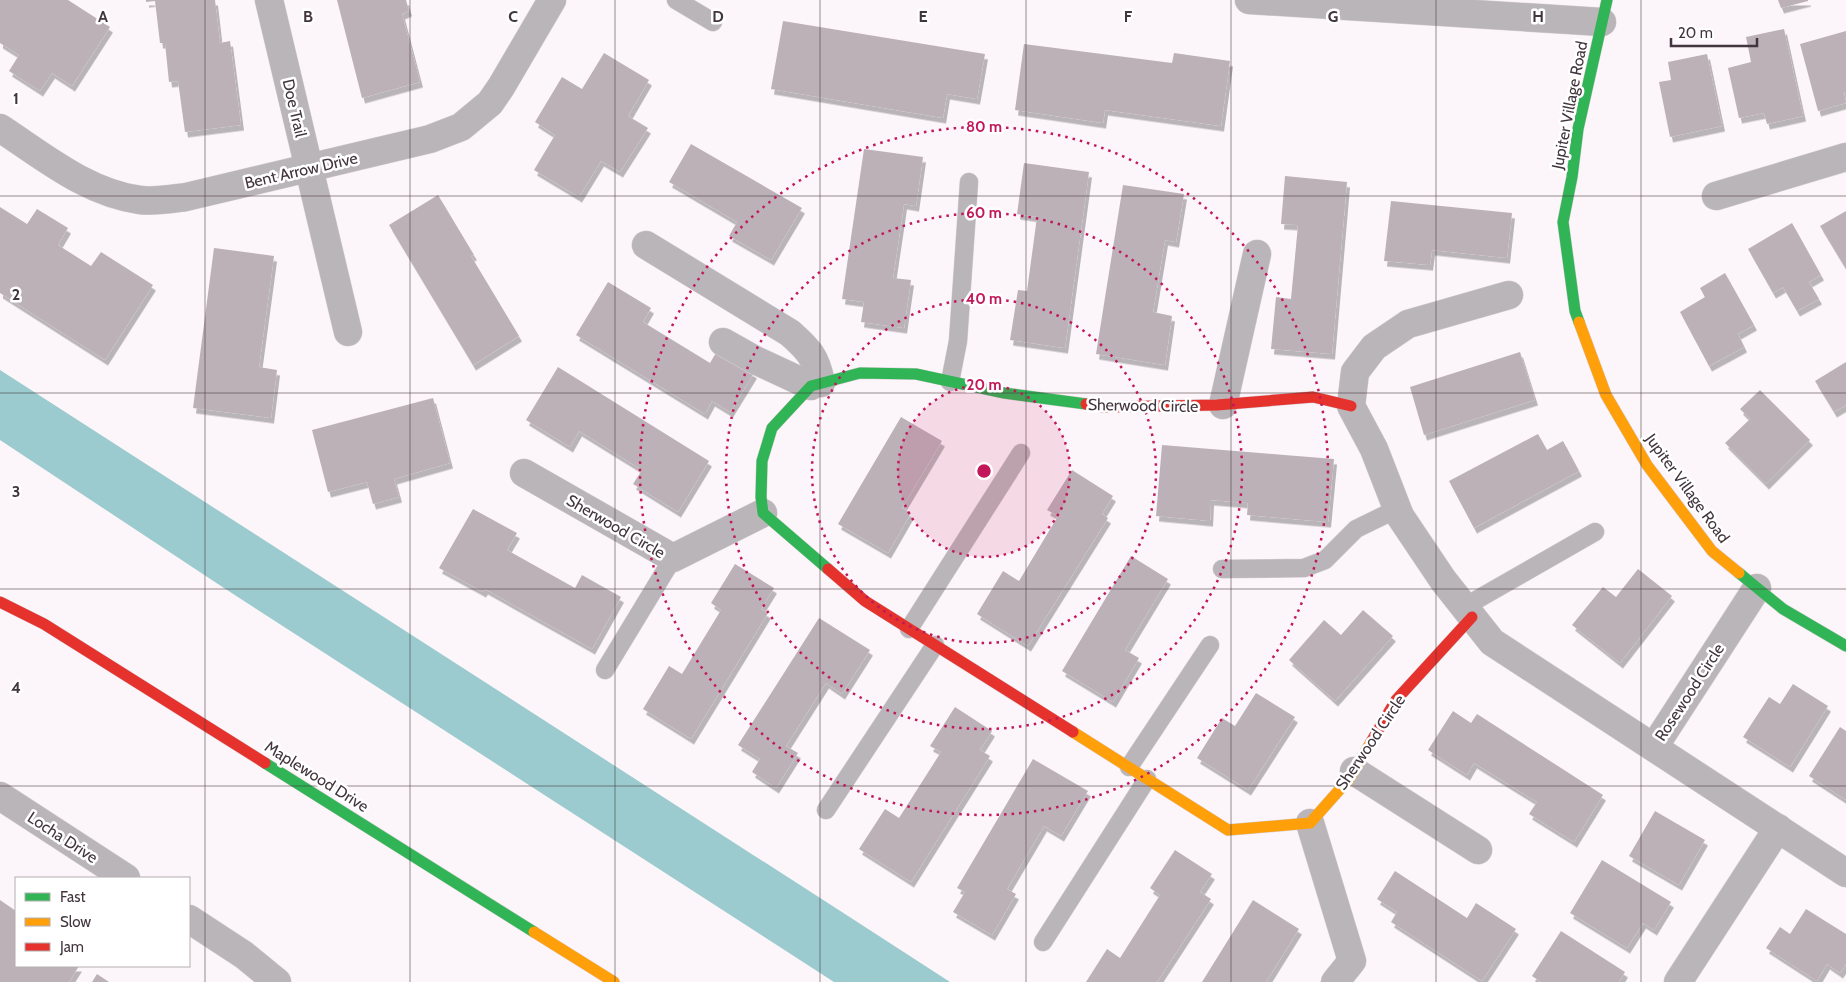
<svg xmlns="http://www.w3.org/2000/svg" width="1846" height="982" font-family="Cabin,sans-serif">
	<defs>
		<filter id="shadow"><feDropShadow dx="3" dy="5.5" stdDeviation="0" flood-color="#0004"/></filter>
	</defs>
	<rect width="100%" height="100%" fill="#fcf5f9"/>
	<polygon fill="#9bcbce" points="0,370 862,925 950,982 834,982 224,588 0,440"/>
	<g fill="#bdb1b8" filter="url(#shadow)">
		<polygon points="0,0 68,0 110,27 72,86 52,73 40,91 9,71 19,55 0,43"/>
		<polygon points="146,0 215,0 220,43 230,41 241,125 185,132 178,81 169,82 165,43 160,43 155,1 146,2"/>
		<polygon points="337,0 406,0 409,11 402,14 420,82 362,98"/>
		<polygon points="1778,0 1808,0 1808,1 1781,8"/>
		<polygon points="783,21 985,54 977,99 947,94 943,118 771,89"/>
		<polygon points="1784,29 1803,116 1767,124 1764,113 1739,118 1728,68 1751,62 1746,37"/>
		<polygon points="1846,31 1846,92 1844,92 1846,103 1818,111 1800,44"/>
		<polygon points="1024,44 1172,63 1174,53 1230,61 1221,126 1105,110 1103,123 1015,110"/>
		<polygon points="604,53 649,80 628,116 648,128 620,172 601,161 579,197 534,170 555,135 535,122 562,77 582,89"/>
		<polygon points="1707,54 1722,126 1670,137 1659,82 1671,80 1668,62"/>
		<polygon points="691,144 802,208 771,260 729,236 737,222 669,182"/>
		<polygon points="864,149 923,157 916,206 904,204 893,278 911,280 904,328 861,322 864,302 842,299"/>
		<polygon points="1024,163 1089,172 1065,348 1010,340 1018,290 1027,291 1037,217 1017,214"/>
		<polygon points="1285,176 1347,182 1332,354 1271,349 1276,297 1291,299 1298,225 1281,224"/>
		<polygon points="1123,185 1184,194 1176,242 1165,240 1153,312 1172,316 1165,365 1096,354"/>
		<polygon points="438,195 474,255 471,256 519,336 473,365 389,225"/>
		<polygon points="1391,201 1512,213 1507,258 1432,250 1430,265 1384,261"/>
		<polygon points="0,207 27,224 37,209 68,228 58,245 91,266 101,252 153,285 105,360 0,293"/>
		<polygon points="1846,211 1846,269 1820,226"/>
		<polygon points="1792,223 1821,275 1809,282 1819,299 1797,311 1783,287 1773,293 1748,249"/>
		<polygon points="214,248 274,256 259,367 277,370 271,418 193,408"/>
		<polygon points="1725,273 1754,325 1738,334 1744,347 1709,366 1680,312 1705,297 1700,288"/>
		<polygon points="608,282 651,308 643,322 710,363 717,351 754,373 730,412 712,401 705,414 576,335"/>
		<polygon points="1520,352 1535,400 1424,435 1410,387"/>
		<polygon points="1846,362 1846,405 1834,412 1815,381"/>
		<polygon points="558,367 709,461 678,512 633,484 642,470 579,431 570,447 526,420"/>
		<polygon points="1760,390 1810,440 1766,484 1725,443 1750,419 1740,409"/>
		<polygon points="433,398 450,463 394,479 399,497 373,504 367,482 328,492 312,430"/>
		<polygon points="901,417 942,441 902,508 911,513 888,553 838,524"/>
		<polygon points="1538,434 1547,450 1563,441 1579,471 1474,528 1449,481"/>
		<polygon points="1162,445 1334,459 1328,522 1247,515 1248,503 1211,500 1210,521 1156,516"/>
		<polygon points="1072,470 1113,496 1102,514 1108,518 1028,646 977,614 1003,571 1019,581 1058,516 1047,510"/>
		<polygon points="473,509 517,533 507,550 575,588 582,575 621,597 592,649 485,589 483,592 439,568"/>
		<polygon points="1131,556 1168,579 1125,650 1139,658 1113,702 1062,671"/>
		<polygon points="735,564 774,588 761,609 768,613 691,739 643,709 669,666 682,674 721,610 711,603"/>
		<polygon points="1638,569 1672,596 1620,663 1572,625 1603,587 1616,597"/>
		<polygon points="1363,610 1393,636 1335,701 1289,660 1324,620 1341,635"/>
		<polygon points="819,618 870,650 842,694 826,683 786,746 798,753 776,788 752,772 760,759 738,745"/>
		<polygon points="1793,684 1828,706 1790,767 1743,737 1769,697 1780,704"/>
		<polygon points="1256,693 1295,717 1248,790 1197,758 1222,718 1235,726"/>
		<polygon points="955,707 992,731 980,750 990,756 911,882 859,849 885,809 899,818 941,752 930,746"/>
		<polygon points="1453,711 1471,723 1477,714 1603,795 1574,842 1529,814 1537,802 1474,763 1467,775 1428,750"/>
		<polygon points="1840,727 1846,731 1846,800 1809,776"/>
		<polygon points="1033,759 1088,791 1061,836 1044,826 1007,889 1016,894 992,935 953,912 965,892 957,888"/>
		<polygon points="1655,811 1705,840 1679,885 1629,856"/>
		<polygon points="1175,850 1212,874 1200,892 1211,899 1157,982 1086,982 1107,949 1120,958 1160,895 1150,888"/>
		<polygon points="1602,860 1671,902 1654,930 1643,923 1627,948 1570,913"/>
		<polygon points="1395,871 1467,918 1476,903 1516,929 1482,981 1391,922 1397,912 1377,899"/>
		<polygon points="0,900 16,911 16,966 79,966 69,982 0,982"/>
		<polygon points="1253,900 1299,929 1266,982 1202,982"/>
		<polygon points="1806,909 1846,934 1846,964 1840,973 1827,964 1817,981 1766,948 1780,927 1790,934"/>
		<polygon points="1561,931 1625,972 1619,982 1541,982 1532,976"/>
		<polygon points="97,974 109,982 92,982"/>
	</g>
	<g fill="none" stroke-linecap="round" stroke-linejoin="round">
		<g stroke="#d6cfd3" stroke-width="19">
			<g id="lane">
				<polyline points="676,0 713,22"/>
				<polyline points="950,382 958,341 969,182"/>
				<polyline points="1222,569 1304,568 1325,560 1356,529 1397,509"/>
				<polyline points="1464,607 1595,532"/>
				<polyline points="909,629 1021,453"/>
				<polyline points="605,670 673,558"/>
				<polyline points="1129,767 1210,645"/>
				<polyline points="826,810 935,645"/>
				<polyline points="1043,942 1147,779"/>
			</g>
		</g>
		<g stroke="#d6cfd3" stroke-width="29">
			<g id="street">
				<polyline points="269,0 348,332"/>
				<polyline points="1249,0 1602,22"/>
				<path d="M0,128C43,156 87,193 140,200C155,202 171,199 186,197L430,139L461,127L490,103L501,87L552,0"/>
				<polyline points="1716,196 1846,157"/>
				<path d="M646,245L790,333C809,350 816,357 821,383"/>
				<polyline points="1509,295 1408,324 1374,347 1355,372 1351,406 1374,449 1400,516 1443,580 1492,642 1846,873"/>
				<polyline points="723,342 755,360 811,386"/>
				<polyline points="1223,405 1257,254"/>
				<polyline points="524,473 673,558 763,513"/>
				<polyline points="1654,747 1757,588"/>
				<polyline points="1354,771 1478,850"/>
				<polyline points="0,796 126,878"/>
				<polyline points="1310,823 1352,961 1335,982"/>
				<polyline points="189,919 244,955 277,982"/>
				<polyline points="1678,982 1778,828"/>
			</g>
		</g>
		<g stroke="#d6cfd3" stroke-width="12">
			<g id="fast">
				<polyline points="1579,322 1575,311 1563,222 1572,177 1578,129 1607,0"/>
				<polyline points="828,569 763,513 761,497 762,461 772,428 811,386 860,373 916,374 1004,393 1086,404"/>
				<polyline points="1739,573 1783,609 1846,646"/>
				<polyline points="265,763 534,932"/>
			</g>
		</g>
		<g stroke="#d6cfd3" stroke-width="12">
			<g id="slow">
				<polyline points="1579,322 1606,395 1647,465 1712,551 1739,573"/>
				<polyline points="1073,732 1228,830 1310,823 1349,779 1371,742"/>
				<polyline points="534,932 614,982"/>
			</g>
		</g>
		<g stroke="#d6cfd3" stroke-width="12">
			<g id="jam">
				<polyline points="1086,404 1104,407 1217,405 1313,397 1351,406"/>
				<polyline points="828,569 865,601 1073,732"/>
				<polyline points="0,602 44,624 265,763"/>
				<polyline points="1371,742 1396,700 1472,617"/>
			</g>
		</g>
		<use href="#lane" stroke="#bab5b8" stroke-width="18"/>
		<use href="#street" stroke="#bab5b8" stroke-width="28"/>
		<use href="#fast" stroke="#30b455" stroke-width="11"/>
		<use href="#slow" stroke="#ff9f0a" stroke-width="11"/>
		<use href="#jam" stroke="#e5322d" stroke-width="11"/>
	</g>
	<path fill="none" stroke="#42353d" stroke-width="1" stroke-opacity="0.55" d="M205,0V982M410,0V982M615,0V982M820,0V982M1026,0V982M1231,0V982M1436,0V982M1641,0V982M0,196H1846M0,393H1846M0,589H1846M0,786H1846"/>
	<circle cx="984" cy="471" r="86" fill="#c2185b" fill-opacity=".12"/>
	<g fill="none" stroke="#c2185b" stroke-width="2.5" stroke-dasharray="2.5 5">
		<circle cx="984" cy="471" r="86"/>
		<circle cx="984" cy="471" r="172"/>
		<circle cx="984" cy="471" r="258"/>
		<circle cx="984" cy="471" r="344"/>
	</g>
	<g text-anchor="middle" stroke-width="5" stroke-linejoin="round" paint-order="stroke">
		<g font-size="16" fill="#42353d" stroke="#fff">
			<text transform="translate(1569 105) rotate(-79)" y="6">Jupiter Village Road</text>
			<text transform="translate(295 108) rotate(77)" y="6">Doe Trail</text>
			<text transform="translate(301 170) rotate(-13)" y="6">Bent Arrow Drive</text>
			<text transform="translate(1143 405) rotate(1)" y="6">Sherwood Circle</text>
			<text transform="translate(1688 488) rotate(54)" y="6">Jupiter Village Road</text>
			<text transform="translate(616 526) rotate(30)" y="6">Sherwood Circle</text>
			<text transform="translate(1689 692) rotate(-57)" y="6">Rosewood Circle</text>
			<text transform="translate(1370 742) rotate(-56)" y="6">Sherwood Circle</text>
			<text transform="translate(317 776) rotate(32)" y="6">Maplewood Drive</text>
			<text transform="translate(63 837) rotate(33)" y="6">Locha Drive</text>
		</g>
	</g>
	<g font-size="16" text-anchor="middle" font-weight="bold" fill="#42353d" stroke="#fff" stroke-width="5" stroke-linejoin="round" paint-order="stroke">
		<text x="103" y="22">A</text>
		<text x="308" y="22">B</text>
		<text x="513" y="22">C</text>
		<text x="718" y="22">D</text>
		<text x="923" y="22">E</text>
		<text x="1128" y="22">F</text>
		<text x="1333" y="22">G</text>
		<text x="1538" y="22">H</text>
		<text x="16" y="104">1</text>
		<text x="16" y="300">2</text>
		<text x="16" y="497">3</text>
		<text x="16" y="693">4</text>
	</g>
	<circle cx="984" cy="471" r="8" fill="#c2185b" stroke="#fff" stroke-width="2.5"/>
	<g font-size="15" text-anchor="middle" font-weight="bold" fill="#c2185b" stroke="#fff" stroke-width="5" stroke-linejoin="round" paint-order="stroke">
		<text x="984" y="132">80 m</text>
		<text x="984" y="218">60 m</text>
		<text x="984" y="304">40 m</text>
		<text x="984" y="390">20 m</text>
	</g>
	<rect x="15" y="877" width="175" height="90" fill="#ffffff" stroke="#b3aeb1"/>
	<rect x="25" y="893" width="25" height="8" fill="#30b455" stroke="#b3aeb1"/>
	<text x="60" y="902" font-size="15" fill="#42353d">Fast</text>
	<rect x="25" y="918" width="25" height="8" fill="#ff9f0a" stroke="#b3aeb1"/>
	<text x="60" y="927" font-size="15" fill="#42353d">Slow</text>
	<rect x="25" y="943" width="25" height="8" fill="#e5322d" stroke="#b3aeb1"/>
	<text x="60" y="952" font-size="15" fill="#42353d">Jam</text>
	<path d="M1671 38v8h86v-8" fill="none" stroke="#42353d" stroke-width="2.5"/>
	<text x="1678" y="38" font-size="15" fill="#42353d" stroke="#ffffff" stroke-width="4" paint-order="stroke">20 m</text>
</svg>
